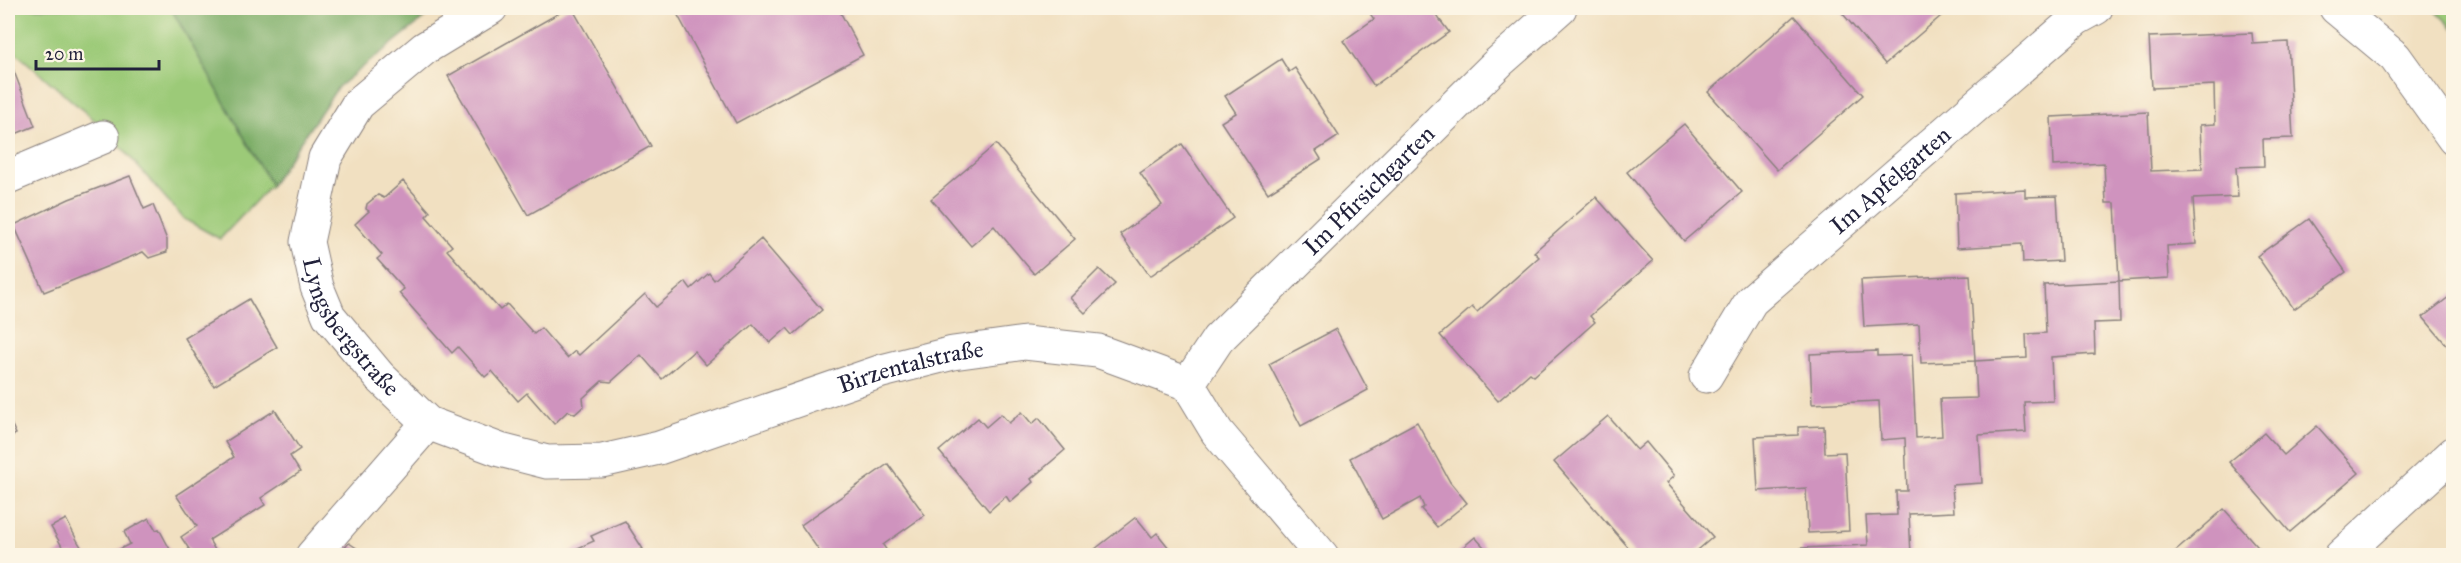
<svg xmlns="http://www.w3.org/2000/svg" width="2461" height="563" font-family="'IM FELL Great Primer',serif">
	<rect width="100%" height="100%" fill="#fcf5e5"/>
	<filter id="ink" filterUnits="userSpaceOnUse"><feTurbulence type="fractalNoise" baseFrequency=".0167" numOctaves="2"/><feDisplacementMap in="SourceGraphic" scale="12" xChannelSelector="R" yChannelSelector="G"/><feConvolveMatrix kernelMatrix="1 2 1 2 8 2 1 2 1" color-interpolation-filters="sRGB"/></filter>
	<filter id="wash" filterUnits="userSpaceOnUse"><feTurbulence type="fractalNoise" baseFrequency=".008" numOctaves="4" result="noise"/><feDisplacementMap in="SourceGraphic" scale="24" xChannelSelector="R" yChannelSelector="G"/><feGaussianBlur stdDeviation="1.35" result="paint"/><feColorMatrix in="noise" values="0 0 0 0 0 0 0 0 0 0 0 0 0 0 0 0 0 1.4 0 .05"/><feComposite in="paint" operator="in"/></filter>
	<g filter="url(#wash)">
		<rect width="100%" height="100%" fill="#f1e0c1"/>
		<g fill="#9cca78" stroke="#5f765a" stroke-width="1.5">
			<polygon points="8,8 171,8 271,185 220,239 184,219 107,131 8,46"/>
			<polygon points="2433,8 2453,8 2453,28"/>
		</g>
		<polygon fill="#7dae68" stroke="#506852" stroke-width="1.5" points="171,8 437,8 338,87 271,185"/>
		<g id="blocks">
			<g fill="#cf93be">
				<polygon points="568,8 572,8 651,146 528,215 448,76"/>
				<polygon points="674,8 838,8 863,55 736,123"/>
				<polygon points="1366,8 1431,8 1449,32 1374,86 1343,41 1374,19"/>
				<polygon points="1838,8 1946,8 1948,10 1885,64"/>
				<polygon points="1794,16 1863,95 1777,170 1708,92"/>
				<polygon points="2252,33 2253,44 2288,42 2293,138 2263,139 2264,166 2236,167 2238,197 2193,199 2196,244 2167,246 2169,278 2119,281 2120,322 2094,323 2095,354 2051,357 2053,401 2024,402 2026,432 1979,435 1982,483 1952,485 1954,512 1909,514 1911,555 1801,555 1801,548 1868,545 1866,516 1897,515 1896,491 1907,491 1905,438 1881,440 1879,401 1812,404 1810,354 1877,351 1877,356 1912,355 1916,438 1942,436 1940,399 1977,398 1975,361 2027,358 2026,334 2046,333 2044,285 2119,281 2115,203 2106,203 2104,163 2053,166 2051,117 2148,112 2151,171 2202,169 2200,125 2215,124 2214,85 2152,88 2149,37"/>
				<polygon points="1281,59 1289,72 1295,68 1339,136 1316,151 1321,159 1268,193 1221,122 1236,113 1225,96"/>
				<polygon points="10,61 35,126 8,137 8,62"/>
				<polygon points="1684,124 1742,192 1684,241 1627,172"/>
				<polygon points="996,144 1075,239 1034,274 994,226 971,246 931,199"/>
				<polygon points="1182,144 1233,218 1150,276 1120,234 1162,205 1140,173"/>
				<polygon points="130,176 144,209 153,205 167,240 167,252 149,258 143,252 44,292 14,225 69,199"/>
				<polygon points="403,181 430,212 426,216 452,246 447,250 500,310 507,304 534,334 541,328 567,358 575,351 579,355 645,294 656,307 686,282 691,289 709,273 714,280 761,239 822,310 793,335 787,328 770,343 753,324 706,365 694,351 662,379 641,355 611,382 602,381 583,398 584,406 575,414 568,411 554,424 527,393 518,401 492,371 485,377 458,347 452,353 399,293 404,289 377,259 382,255 355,224 369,211 366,209 367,204 378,195 384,198"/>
				<polygon points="2025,189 2025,197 2057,196 2061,261 2023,263 2022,244 1957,248 1955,193"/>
				<polygon points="1596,197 1653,261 1590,316 1595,322 1534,376 1530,373 1498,401 1440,335 1472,307 1477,312 1539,257 1534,252"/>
				<polygon points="2309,219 2346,272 2294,309 2257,256"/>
				<polygon points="1099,269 1115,284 1085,313 1070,298"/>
				<polygon points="1970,275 1975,361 1921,363 1919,324 1864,327 1861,280"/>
				<polygon points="2454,293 2454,354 2423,317"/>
				<polygon points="249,299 277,347 214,386 185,338"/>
				<polygon points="1336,329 1368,390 1301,426 1269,364"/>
				<polygon points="275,410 300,449 290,456 300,472 261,498 265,505 209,540 218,555 193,555 181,537 197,526 176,495 234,457 225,442"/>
				<polygon points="1022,412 1032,424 1039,418 1065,450 1031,479 1033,482 1010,502 1006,496 989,511 939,451 978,418 986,427 1001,414 1009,423"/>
				<polygon points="1608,416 1637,450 1646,442 1674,476 1666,483 1713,537 1692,555 1635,555 1554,462"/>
				<polygon points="8,417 16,434 8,438"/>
				<polygon points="1417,422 1450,482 1467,503 1437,527 1421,509 1424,507 1420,498 1382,519 1350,458"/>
				<polygon points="1824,426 1825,453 1845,452 1849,531 1808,533 1806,488 1758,491 1755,437 1798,435 1798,427"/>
				<polygon points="2317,426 2359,473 2290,532 2229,462 2264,433 2284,455"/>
				<polygon points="888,464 925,515 883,545 889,554 887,555 822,555 801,525"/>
				<polygon points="2224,509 2265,555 2171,555 2190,539"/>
				<polygon points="1136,517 1152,537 1157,533 1169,548 1164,552 1166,555 1100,555 1095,549"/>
				<polygon points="149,518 156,530 159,529 173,555 108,555 130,544 124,532"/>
				<polygon points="66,519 78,542 86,555 53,555 64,550 51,527"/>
				<polygon points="625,521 643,549 630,555 562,555 594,541 591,536"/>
				<polygon points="1475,537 1491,555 1454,555"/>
				<polygon points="349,543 367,555 338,555"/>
			</g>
		</g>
	</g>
	<g filter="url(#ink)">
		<use href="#blocks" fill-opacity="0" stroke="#8a817e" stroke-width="1.5"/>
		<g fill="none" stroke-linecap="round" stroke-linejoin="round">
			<g stroke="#8a817e" stroke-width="35">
				<g id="minor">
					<path id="s1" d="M491,8L425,48L358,104L325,158L307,242L317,287L329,316L380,377L428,423L500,450L547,462L602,461L659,448L882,371L953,353L1025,343L1098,351L1188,384L1217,432L1322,556"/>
					<polyline points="2336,8 2395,57 2454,139"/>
					<polyline points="8,177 103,137"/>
					<path id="s2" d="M1706,376L1751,301L2076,19L2096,8"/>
					<path id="s3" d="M1188,384L1218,339L1499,62L1560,8"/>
					<polyline points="312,556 428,423"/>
					<polyline points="2341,556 2454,453"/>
				</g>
			</g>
			<use href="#minor" stroke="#fff" stroke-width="33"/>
		</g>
	</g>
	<g text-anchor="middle" stroke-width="4.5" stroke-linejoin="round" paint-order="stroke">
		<g font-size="24" fill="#22223b" stroke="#fcf5e5">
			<text dy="8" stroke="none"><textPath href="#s2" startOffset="272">Im Apfelgarten</textPath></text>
			<text dy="8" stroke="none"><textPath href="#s3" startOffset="266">Im Pfirsichgarten</textPath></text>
			<text dy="8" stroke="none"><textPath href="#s1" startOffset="411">Lyngsbergstraße</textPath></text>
			<text dy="8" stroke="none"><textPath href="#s1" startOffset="1041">Birzentalstraße</textPath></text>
		</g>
	</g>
	<rect width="2461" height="563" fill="none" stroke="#fcf5e5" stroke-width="30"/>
	<path d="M36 60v9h123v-9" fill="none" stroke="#22223b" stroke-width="3"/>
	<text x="45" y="60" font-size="18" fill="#22223b" stroke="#fcf5e5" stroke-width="4.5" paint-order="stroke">20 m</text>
</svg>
